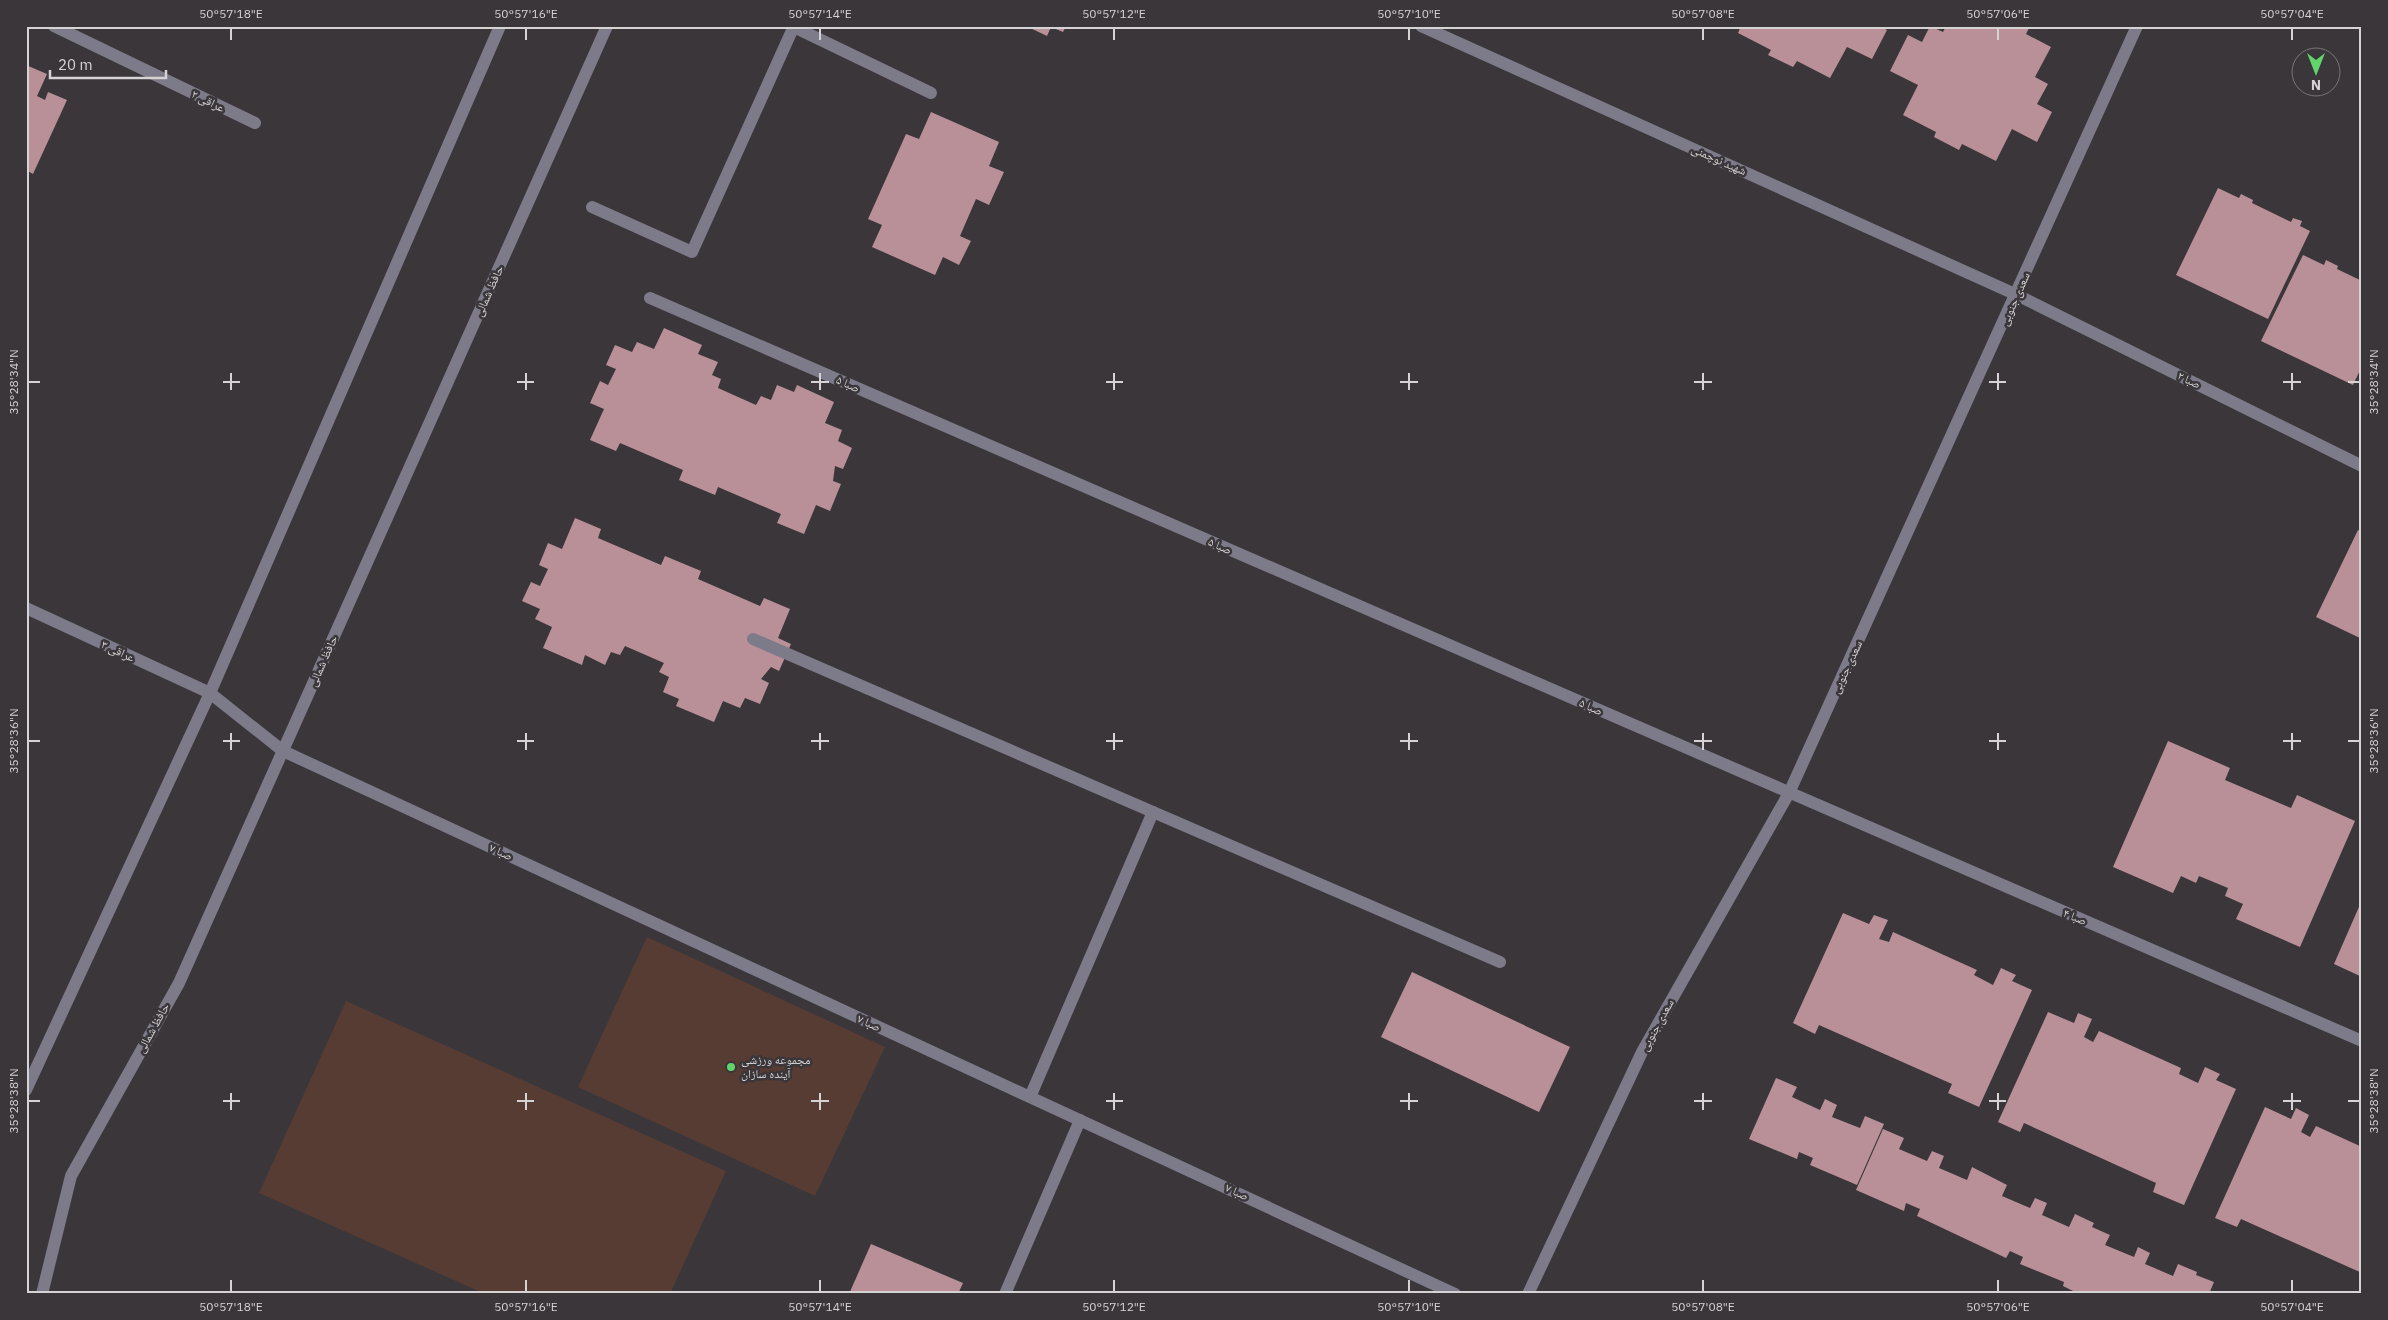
<svg xmlns="http://www.w3.org/2000/svg" width="2388" height="1320" font-family="'IBM Plex Sans','Noto Naskh Arabic',sans-serif">
	<rect width="100%" height="100%" fill="#3a363a"/>
	<g fill="#573c33">
		<polygon points="647,937 885,1047 815,1196 578,1087"/>
		<polygon points="346,1001 726,1171 670,1294 485,1294 259,1193"/>
	</g>
	<g fill="#b99098">
		<polygon points="1026,26 1066,26 1063,32 1051,27 1047,36"/>
		<polygon points="1741,26 1880,26 1887,30 1872,59 1847,47 1830,78 1797,61 1793,67 1768,55 1771,50 1738,33"/>
		<polygon points="1930,26 1943,32 1946,26 2024,26 2029,28 2026,34 2051,47 2035,77 2048,84 2037,104 2052,112 2037,142 2012,129 1996,161 1962,144 1959,150 1934,137 1936,132 1903,115 1918,85 1890,71 1908,35 1922,42"/>
		<polygon points="26,65 47,74 37,96 45,100 48,92 67,100 33,174 26,170"/>
		<polygon points="931,112 999,142 989,166 1004,172 989,205 976,199 960,236 971,241 959,265 943,257 935,275 872,247 882,225 868,219 906,134 919,139"/>
		<polygon points="2218,188 2239,198 2241,194 2253,200 2252,203 2291,222 2293,218 2302,221 2300,226 2310,231 2268,319 2176,275"/>
		<polygon points="2303,255 2324,265 2326,260 2338,266 2337,269 2362,281 2362,366 2353,385 2261,341"/>
		<polygon points="664,328 702,345 698,354 718,362 712,375 721,379 718,388 756,405 761,396 771,400 777,385 794,392 797,385 834,402 825,423 842,430 838,441 852,448 843,469 835,466 833,481 841,484 830,511 816,505 804,534 777,523 781,514 718,487 715,495 679,480 683,470 620,443 616,451 590,440 604,409 590,403 600,381 608,385 616,369 606,365 615,345 632,352 637,342 654,349"/>
		<polygon points="575,518 601,529 598,538 661,565 665,556 701,571 698,579 760,606 764,598 790,609 778,638 791,644 779,671 771,667 761,679 769,683 760,704 745,698 740,708 723,701 714,722 676,706 679,699 663,692 669,677 659,672 664,663 625,646 620,655 611,652 605,665 585,655 582,665 543,648 552,627 535,619 540,609 522,601 531,582 540,586 548,569 539,565 548,543 562,549"/>
		<polygon points="2358,530 2362,532 2362,639 2316,617"/>
		<polygon points="2168,741 2230,768 2225,780 2291,808 2297,795 2355,821 2300,947 2236,919 2243,904 2225,896 2228,888 2199,876 2196,883 2181,876 2173,893 2113,867"/>
		<polygon points="2362,900 2362,977 2334,964"/>
		<polygon points="1843,913 1869,924 1874,915 1888,920 1879,939 1889,942 1893,932 1977,970 1974,975 1993,985 2001,968 2016,975 2012,981 2032,990 1979,1107 1948,1093 1952,1084 1819,1025 1815,1034 1793,1023"/>
		<polygon points="1412,972 1570,1047 1539,1112 1381,1037"/>
		<polygon points="2048,1012 2074,1023 2078,1013 2092,1019 2084,1037 2093,1042 2099,1031 2181,1068 2179,1074 2198,1083 2205,1067 2220,1074 2216,1080 2236,1089 2184,1205 2153,1192 2156,1183 2024,1123 2020,1132 1998,1122"/>
		<polygon points="1776,1078 1797,1087 1792,1097 1820,1110 1825,1099 1837,1105 1832,1117 1860,1128 1865,1116 1884,1124 1857,1185 1810,1165 1813,1158 1799,1152 1797,1159 1749,1139"/>
		<polygon points="2265,1107 2291,1119 2296,1108 2309,1115 2301,1132 2310,1137 2316,1126 2362,1147 2362,1273 2241,1219 2237,1227 2215,1218"/>
		<polygon points="1883,1129 1904,1138 1899,1149 1927,1161 1932,1151 1944,1156 1939,1168 1967,1180 1972,1167 2007,1185 2002,1196 2030,1208 2035,1198 2047,1203 2042,1215 2069,1227 2075,1214 2094,1223 2092,1227 2110,1235 2105,1245 2134,1257 2138,1247 2150,1253 2145,1264 2173,1276 2178,1264 2197,1272 2196,1275 2214,1282 2209,1294 2079,1294 2063,1286 2064,1282 2020,1264 2023,1257 2010,1251 2006,1258 1917,1216 1920,1209 1906,1203 1904,1211 1856,1190"/>
		<polygon points="871,1244 963,1283 958,1294 849,1294"/>
	</g>
	<g fill="none" stroke-linecap="round" stroke-linejoin="round">
		<g stroke="#7d7a89" stroke-width="12">
			<polyline points="54,26 255,123"/>
			<polyline points="1421,26 2017,295 2362,466"/>
			<polyline points="794,27 931,93"/>
			<polyline points="592,207 692,252 794,26"/>
			<polyline points="650,298 2362,1041"/>
			<polyline points="26,608 210,693 283,751 1455,1294"/>
			<polyline points="753,639 1500,962"/>
			<polyline points="26,1090 210,693 500,26"/>
			<polyline points="1030,1097 1153,812"/>
			<polyline points="42,1294 71,1176 179,983 607,26"/>
			<polyline points="1005,1294 1080,1120"/>
			<polyline points="1528,1294 1642,1052 1789,793 2137,26"/>
		</g>
	</g>
	<path fill="none" stroke="#d6d3d5" stroke-width="2" d="M231,28V40M526,28V40M820,28V40M1114,28V40M1409,28V40M1703,28V40M1998,28V40M2292,28V40M231,373V390M526,373V390M820,373V390M1114,373V390M1409,373V390M1703,373V390M1998,373V390M2292,373V390M28,382H40M223,382H240M517,382H534M811,382H829M1106,382H1123M1400,382H1418M1694,382H1712M1989,382H2006M2283,382H2301M2348,382H2360M231,733V750M526,733V750M820,733V750M1114,733V750M1409,733V750M1703,733V750M1998,733V750M2292,733V750M28,741H40M223,741H240M517,741H534M811,741H829M1106,741H1123M1400,741H1418M1694,741H1712M1989,741H2006M2283,741H2301M2348,741H2360M231,1093V1110M526,1093V1110M820,1093V1110M1114,1093V1110M1409,1093V1110M1703,1093V1110M1998,1093V1110M2292,1093V1110M28,1101H40M223,1101H240M517,1101H534M811,1101H829M1106,1101H1123M1400,1101H1418M1694,1101H1712M1989,1101H2006M2283,1101H2301M2348,1101H2360M231,1280V1292M526,1280V1292M820,1280V1292M1114,1280V1292M1409,1280V1292M1703,1280V1292M1998,1280V1292M2292,1280V1292"/>
	<circle fill="#5fd56b" stroke="#3a363a" stroke-width="2" cx="731" cy="1067" r="5"/>
	<g text-anchor="middle" stroke-width="5" stroke-linejoin="round" paint-order="stroke">
		<g font-size="12" fill="#d6d3d5" stroke="#3a363a">
			<text transform="translate(208 101) rotate(26)" y="4">عراقی ۲</text>
			<text transform="translate(1719 160) rotate(24)" y="4">شهید نوچمنی</text>
			<text transform="translate(489 291) rotate(-66)" y="4">حافظ شمالی</text>
			<text transform="translate(2015 299) rotate(-66)" y="4">سعدی جنوبی</text>
			<text transform="translate(2189 380) rotate(26)" y="4">صبا ۲</text>
			<text transform="translate(848 384) rotate(24)" y="4">صبا ۵</text>
			<text transform="translate(1220 546) rotate(24)" y="4">صبا ۵</text>
			<text transform="translate(118 651) rotate(25)" y="4">عراقی ۳</text>
			<text transform="translate(323 661) rotate(-66)" y="4">حافظ شمالی</text>
			<text transform="translate(1847 667) rotate(-65)" y="4">سعدی جنوبی</text>
			<text transform="translate(1591 707) rotate(24)" y="4">صبا ۵</text>
			<text transform="translate(501 852) rotate(25)" y="4">صبا ۷</text>
			<text transform="translate(2075 917) rotate(23)" y="4">صبا ۴</text>
			<text transform="translate(869 1023) rotate(25)" y="4">صبا ۷</text>
			<text transform="translate(1657 1025) rotate(-61)" y="4">سعدی جنوبی</text>
			<text transform="translate(153 1028) rotate(-61)" y="4">حافظ شمالی</text>
			<text transform="translate(1237 1192) rotate(25)" y="4">صبا ۷</text>
		</g>
		<g font-size="12" fill="#d6d3d5" stroke="#3a363a" text-anchor="start">
			<text x="741" y="1064">مجموعه ورزشی<tspan x="741" dy="14">آینده سازان</tspan></text>
		</g>
	</g>
	<rect width="2388" height="1320" fill="none" stroke="#3a363a" stroke-width="55"/>
	<g transform="translate(2316 72) rotate(180)"><circle r="24" fill="#3a363a" stroke="#787578"/>
	<path d="M0-4L9 19L0 12L-9 19Z" fill="#5fd56b"/>
	<text y="-8" font-size="14" font-weight="bold" text-anchor="middle" fill="#d6d3d5">N</text>
	</g>
	<path d="M50 70v8h116v-8" fill="none" stroke="#d6d3d5" stroke-width="2.5"/>
	<text x="58" y="70" font-size="15" fill="#d6d3d5" stroke="#3a363a" stroke-width="4" paint-order="stroke">20 m</text>
	<rect x="28" y="28" width="2332" height="1264" fill="none" stroke="#d6d3d5" stroke-width="2"/>
	<g font-size="12" text-anchor="middle" fill="#d6d3d5">
		<text x="231" y="18">50°57'18"E</text>
		<text x="526" y="18">50°57'16"E</text>
		<text x="820" y="18">50°57'14"E</text>
		<text x="1114" y="18">50°57'12"E</text>
		<text x="1409" y="18">50°57'10"E</text>
		<text x="1703" y="18">50°57'08"E</text>
		<text x="1998" y="18">50°57'06"E</text>
		<text x="2292" y="18">50°57'04"E</text>
		<text transform="translate(2374 382) rotate(-90)" y="4">35°28'34"N</text>
		<text transform="translate(14 382) rotate(-90)" y="4">35°28'34"N</text>
		<text transform="translate(2374 741) rotate(-90)" y="4">35°28'36"N</text>
		<text transform="translate(14 741) rotate(-90)" y="4">35°28'36"N</text>
		<text transform="translate(2374 1101) rotate(-90)" y="4">35°28'38"N</text>
		<text transform="translate(14 1101) rotate(-90)" y="4">35°28'38"N</text>
		<text x="231" y="1311">50°57'18"E</text>
		<text x="526" y="1311">50°57'16"E</text>
		<text x="820" y="1311">50°57'14"E</text>
		<text x="1114" y="1311">50°57'12"E</text>
		<text x="1409" y="1311">50°57'10"E</text>
		<text x="1703" y="1311">50°57'08"E</text>
		<text x="1998" y="1311">50°57'06"E</text>
		<text x="2292" y="1311">50°57'04"E</text>
	</g>
</svg>
